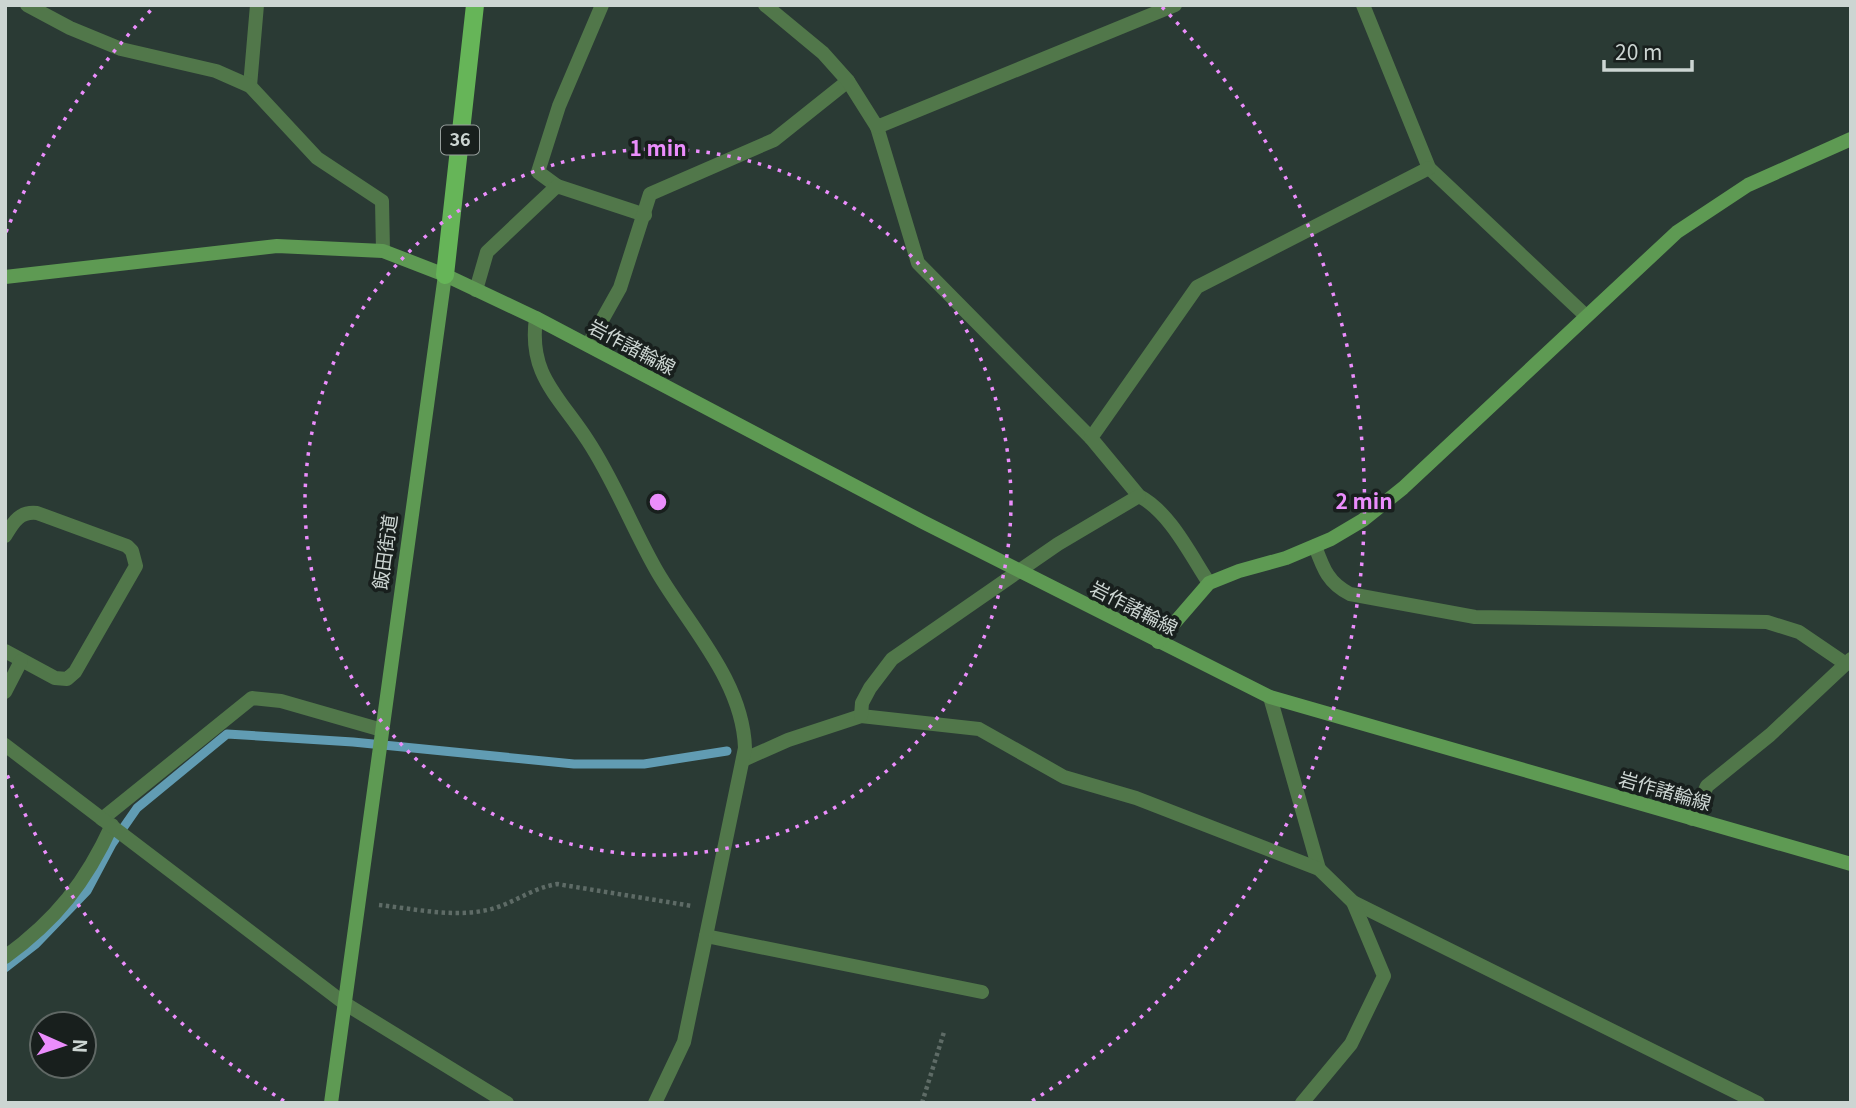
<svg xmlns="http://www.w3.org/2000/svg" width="1856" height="1108" font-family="Georgia,'Noto Sans JP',serif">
	<rect width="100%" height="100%" fill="#2a3a34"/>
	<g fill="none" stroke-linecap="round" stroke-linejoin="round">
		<polyline stroke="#619cb3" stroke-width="9" points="5,968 36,944 87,891 112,844 137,808 227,734 353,742 574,764 644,764 727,751"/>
		<g stroke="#5e6b66" stroke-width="4.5" stroke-dasharray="3.5 3.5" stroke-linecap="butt">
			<path d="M379,905C416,909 459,919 495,908C517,901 533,888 557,884L692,906"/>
			<polyline points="922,1103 944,1032"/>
		</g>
		<g stroke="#51774a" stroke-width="14">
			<polyline points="250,86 257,5"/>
			<polyline points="877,127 918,263 1091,438"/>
			<polyline points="557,186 538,172 559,106 602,5"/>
			<polyline points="476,290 487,252 557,186 645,215"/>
			<polyline points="588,345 620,288 650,194 774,140 848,81"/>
			<polyline points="1270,697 1319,869"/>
			<polyline points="743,760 788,740 861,716 979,729 1064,777 1136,798 1319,869 1353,902 1758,1103"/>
			<polyline points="102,819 252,698 281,701 382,730"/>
			<polyline points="706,936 982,992"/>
			<path d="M5,957C56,920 86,882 112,825"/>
			<polyline points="1302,1103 1351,1044 1384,976 1353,902"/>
		</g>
		<g stroke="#51774a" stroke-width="14">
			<polyline points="27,5 70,28 121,49 216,71 250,86 317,158 382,201 383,251"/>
			<polyline points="765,5 823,53 848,81 877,127 1175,5"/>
			<polyline points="1363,5 1429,168 1585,315"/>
			<path d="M536,318C528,375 559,396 588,441C615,482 633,530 658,573C690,627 743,682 745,748L684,1042L655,1103"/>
			<path d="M5,536C13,523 19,511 37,513L127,546L132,551L136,566L75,672L67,679L55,678L5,651"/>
			<path d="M1315,546C1323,568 1328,583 1350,594L1475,617L1767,622L1799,632L1846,664"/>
			<path d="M1209,583C1191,556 1170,512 1139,496L1091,438L1197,287L1429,168"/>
			<polyline points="5,692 21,661"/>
			<polyline points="861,716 862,703 870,688 892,659 1058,544 1139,496"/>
			<polyline points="5,745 344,1003 507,1103"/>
			<polyline points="1692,819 1707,786 1770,735 1851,659"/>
		</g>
		<g stroke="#5e9a53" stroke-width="14">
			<polyline points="5,277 277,246 383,251 445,275 536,318 923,522 1270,697 1851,864"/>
			<polyline points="1158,642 1209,583 1239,571 1286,558 1331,539 1363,520 1403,488 1677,232 1748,185 1851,139"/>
			<polyline points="331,1103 445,275"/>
		</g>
		<polyline stroke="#66b558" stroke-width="18" points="445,275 475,5"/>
	</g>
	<g fill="none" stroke="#eb8dfc" stroke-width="3.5" stroke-dasharray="3.5 7">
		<circle cx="658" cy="502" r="353"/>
		<path d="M284 1101A706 706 0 0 1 6 772M6 232A706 706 0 0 1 154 7M1162 7A706 706 0 0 1 1032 1101"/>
	</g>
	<g text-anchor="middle" stroke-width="7" stroke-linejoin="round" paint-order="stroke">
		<rect fill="#181f1d" stroke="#969e9c" stroke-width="2" x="441" y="125.5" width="38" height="29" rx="5"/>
		<g font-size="18" font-weight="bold" fill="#ccd5d2">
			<text x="460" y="146">36</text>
		</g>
		<g font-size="19" fill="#ccd5d2" stroke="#181f1d">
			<text transform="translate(632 347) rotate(28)" y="7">岩作諸輪線</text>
			<text transform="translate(385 552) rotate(-82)" y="7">飯田街道</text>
			<text transform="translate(1134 608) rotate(27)" y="7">岩作諸輪線</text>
			<text transform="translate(1665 791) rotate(16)" y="7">岩作諸輪線</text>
		</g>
	</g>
	<circle cx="658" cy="502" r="10" fill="#eb8dfc" stroke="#181f1d" stroke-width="3.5"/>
	<g font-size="21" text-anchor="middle" font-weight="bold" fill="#eb8dfc" stroke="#181f1d" stroke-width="7" stroke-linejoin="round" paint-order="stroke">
		<text x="658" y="156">1 min</text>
		<text x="1364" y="509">2 min</text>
	</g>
	<rect width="1856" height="1108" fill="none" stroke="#ccd5d2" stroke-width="14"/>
	<g transform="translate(63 1045) rotate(93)"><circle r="33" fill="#181f1d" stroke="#606865" stroke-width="2"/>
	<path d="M0-5L12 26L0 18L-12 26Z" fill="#eb8dfc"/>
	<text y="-10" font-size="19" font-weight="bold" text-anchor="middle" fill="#ccd5d2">N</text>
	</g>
	<path d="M1604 60v10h88v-10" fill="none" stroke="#ccd5d2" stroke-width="3.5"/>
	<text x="1615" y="60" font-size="21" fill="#ccd5d2" stroke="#181f1d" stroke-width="5" paint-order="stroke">20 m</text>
</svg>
